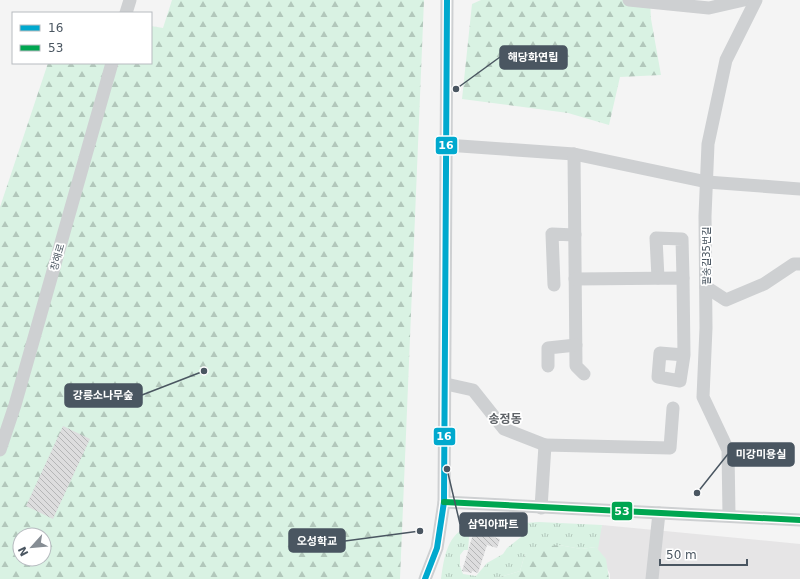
<svg xmlns="http://www.w3.org/2000/svg" width="800" height="579" font-family="'DejaVu Sans','Noto Sans KR',sans-serif">
	<defs>
		<pattern id="grass-tufts" width="24" height="20" patternUnits="userSpaceOnUse"><rect width="24" height="20" fill="#d9f2e3"/><path d="M3 7l-1-3M5 7V3M7 7l1-3M15 17l-1-3M17 17v-4M19 17l1-3" fill="none" stroke="#b2c7bb"/></pattern>
		<pattern id="forest-firs" width="22" height="20" patternUnits="userSpaceOnUse"><rect width="22" height="20" fill="#d9f2e3"/><path d="M5 1l3.5 6h-7zM16 11l3.5 6h-7z" fill="#b2c7bb"/></pattern>
		<pattern id="building-back-hatch" width="6" height="6" patternUnits="userSpaceOnUse"><rect width="6" height="6" fill="#ddddde"/><path d="M-1 5l2 2M0 0l6 6M5-1l2 2" fill="none" stroke="#b5b6b7"/></pattern>
	</defs>
	<rect width="100%" height="100%" fill="#f4f4f4"/>
	<polygon fill="#e6e5e6" points="602,525 800,544 800,579 610,579 610,574 596,547"/>
	<path fill="url(#grass-tufts)" d="M539,522L602,525L598,549L596,547L581,549L559,545L525,554L520,571L494,579H441C444,558 447,533 470,526L468,550H464L460,555V566L463,574L476,576L487,563L503,554L507,548L521,537L524,523Z"/>
	<g fill="url(#forest-firs)" fill-rule="evenodd">
		<path d="M172,0H424L400,579H0V207L48,63H151V26L163,28ZM20,535H44V559H20Z"/>
		<polygon points="481,0 650,0 651,19 661,75 620,77 609,125 568,113 462,99 472,4"/>
		<polygon points="559,545 581,549 596,547 606,559 609,579 494,579 520,571 525,554 539,547"/>
	</g>
	<g fill="url(#building-back-hatch)">
		<polygon points="63,426 90,439 53,519 26,506"/>
		<polygon points="474,531 500,539 497,548 487,545 478,573 472,571 472,573 462,571"/>
	</g>
	<g fill="none" stroke-linecap="round" stroke-linejoin="round">
		<g stroke="#ced0d2" stroke-width="13">
			<polyline points="629,0 709,8 744,0"/>
			<polyline points="126,13 130,0"/>
			<polyline points="446,145 574,154 707,182 800,189"/>
			<polyline points="574,154 576,366 584,374"/>
			<polyline points="658,278 656,238 682,239 683,278"/>
			<polyline points="575,279 683,278 684,355 660,353 658,377 680,381 684,355"/>
			<polyline points="554,285 552,234 575,235"/>
			<polyline points="706,287 726,300 764,284 794,264 800,264"/>
			<polyline points="548,366 548,348 576,345"/>
			<polyline points="446,384 473,390 504,429 545,445"/>
			<polyline points="0,450 15,405 112,63"/>
			<polyline points="444,502 800,520"/>
			<polyline points="541,508 545,445 670,448 673,408"/>
			<polyline points="729,515 728,450 703,397 706,328 705,216 708,144 726,60 756,0"/>
			<polyline points="425,579 437,548 444,502 447,0"/>
			<polyline points="652,579 659,513"/>
		</g>
		<g stroke="#fff" stroke-width="9">
			<polyline id="bus-1" points="425,579 437,548 444,502 447,0"/>
		</g>
		<g stroke="#fff" stroke-width="9">
			<polyline id="bus-2" points="444,502 800,520"/>
		</g>
		<use href="#bus-1" stroke="#00a9ce" stroke-width="6"/>
		<use href="#bus-2" stroke="#00a651" stroke-width="6"/>
	</g>
	<g text-anchor="middle" stroke-width="3.5" stroke-linejoin="round" paint-order="stroke">
		<g font-size="10" fill="#4a5661" stroke="#fff">
			<text transform="translate(706 256) rotate(-90)" y="4">팔송길35번길</text>
			<text transform="translate(57 257) rotate(-74)" y="4">창해로</text>
		</g>
		<g font-size="12" font-weight="bold" fill="#5f6368" stroke="#fff">
			<text x="505" y="423">송정동</text>
		</g>
	</g>
	<path fill="none" stroke="#4a5661" stroke-width="1.5" d="M456 89L500 57M204 371L142 395M697 493L728 454M447 469L460 524M420 531L345 541"/>
	<g fill="#4a5661" stroke="#fff" stroke-width="1.5">
		<circle cx="456" cy="89" r="4"/>
		<circle cx="204" cy="371" r="4"/>
		<circle cx="697" cy="493" r="4"/>
		<circle cx="447" cy="469" r="4"/>
		<circle cx="420" cy="531" r="4"/>
	</g>
	<g fill="#4a5661" stroke="#4a5661" stroke-width="1.5">
		<rect x="500" y="46" width="67" height="23" rx="4"/>
		<rect x="65" y="384" width="77" height="23" rx="4"/>
		<rect x="728" y="443" width="66" height="23" rx="4"/>
		<rect x="460" y="513" width="67" height="23" rx="4"/>
		<rect x="289" y="529" width="56" height="23" rx="4"/>
	</g>
	<g font-size="11" text-anchor="middle" font-weight="bold" fill="#fff">
		<text x="533" y="61">해당화연립</text>
		<text x="103" y="399">강릉소나무숲</text>
		<text x="761" y="458">미강미용실</text>
		<text x="493" y="528">삼익아파트</text>
		<text x="317" y="545">오성학교</text>
	</g>
	<g stroke="#fff" stroke-width="1.5">
		<rect x="435" y="136" width="23" height="19" rx="4" fill="#00a9ce"/>
		<rect x="433" y="427" width="23" height="19" rx="4" fill="#00a9ce"/>
		<rect x="611" y="501" width="22" height="20" rx="4" fill="#00a651"/>
	</g>
	<g font-size="11" text-anchor="middle" font-weight="bold" fill="#fff">
		<text x="446" y="149">16</text>
		<text x="444" y="440">16</text>
		<text x="622" y="515">53</text>
	</g>
	<rect x="12" y="12" width="140" height="52" fill="#ffffff" stroke="#b7bbc0"/>
	<rect x="20" y="25" width="20" height="6" fill="#00a9ce" stroke="#b7bbc0"/>
	<text x="48" y="32" font-size="12" fill="#4a5661">16</text>
	<rect x="20" y="45" width="20" height="6" fill="#00a651" stroke="#b7bbc0"/>
	<text x="48" y="52" font-size="12" fill="#4a5661">53</text>
	<g transform="translate(32 547) rotate(243)"><circle r="19" fill="#ffffff" stroke="#b7bbc0"/>
	<path d="M0-3L7 15L0 10L-7 15Z" fill="#868d94"/>
	<text y="-6" font-size="11" font-weight="bold" text-anchor="middle" fill="#4a5661">N</text>
	</g>
	<path d="M660 559v6h87v-6" fill="none" stroke="#4a5661" stroke-width="2"/>
	<text x="666" y="559" font-size="12" fill="#4a5661" stroke="#ffffff" stroke-width="3" paint-order="stroke">50 m</text>
</svg>
